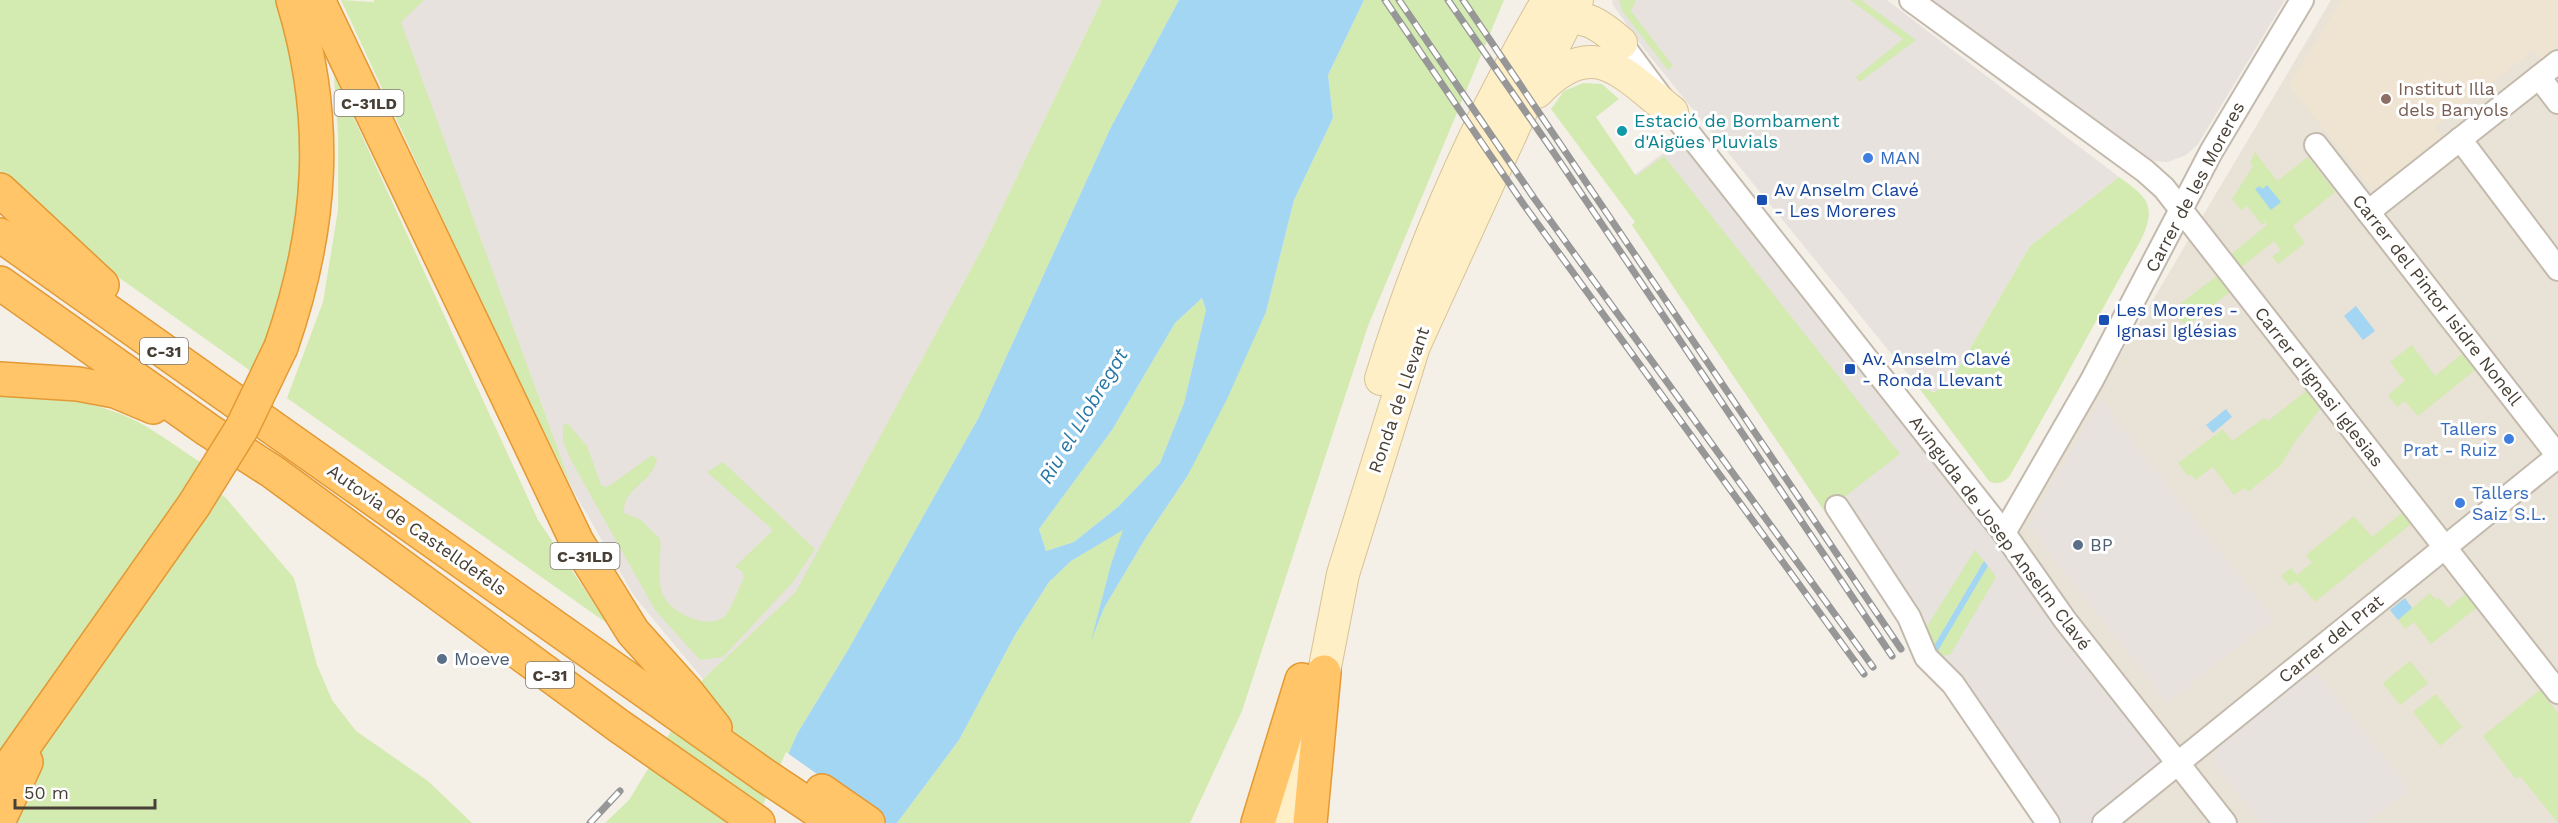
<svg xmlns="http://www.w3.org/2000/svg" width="2558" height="823" font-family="'Work Sans',sans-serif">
	<rect width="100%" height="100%" fill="#f4f0e8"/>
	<polygon fill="#e9e2d6" points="2331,0 2558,0 2558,823 2055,823 1942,655"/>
	<g fill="#e7e2dd">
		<polygon points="424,0 1102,0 984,245 795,594 703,679 634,596 573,490 400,22"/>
		<polygon points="1612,0 1887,0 2119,177 2030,246 1949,384 1940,391 1925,391 1919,388 1644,49 1613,5"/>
		<polygon points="1928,0 2285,0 2198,144 2186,155 2168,162 2154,161 2133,151"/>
		<polygon points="1682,139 1963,496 2163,760 2159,769 2092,823 2035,823 1908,640 1879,593 1632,225 1635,222 1613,191"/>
		<polygon points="2101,400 2274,618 2167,704 2028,526"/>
		<polygon points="2317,672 2410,789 2368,823 2261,823 2213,763 2216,748 2303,676 2307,680"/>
	</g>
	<polygon fill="#eee4d1" points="2341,0 2558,0 2558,46 2542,59 2534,50 2435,127 2443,137 2373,191 2289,85"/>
	<g fill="#d3eab0">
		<polygon points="0,0 278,0 293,55 304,156 296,237 271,330 252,372 114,274 0,171"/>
		<polygon points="341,0 374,2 374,0 424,0 401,22 573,490 499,340"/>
		<polygon points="1102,0 1179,0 1110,129 979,417 848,650 797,734 758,823 605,823 629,800 703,679 795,593 984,245"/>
		<polygon points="1364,0 1504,0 1368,326 1242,711 1190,823 897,823 959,740 1015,635 1049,582 1071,561 1124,529 1111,564 1093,635 1104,608 1145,539 1188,475 1266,312 1294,200 1333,118 1328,75"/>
		<polygon points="1619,0 1636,0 1631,11 1673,66 1668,70 1622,11"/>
		<polygon points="1850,0 1861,0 1916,40 1860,82 1856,77 1903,39"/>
		<polygon points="334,75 538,520 608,624 287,398 323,302 338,210 338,134"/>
		<polygon points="1583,83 1602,84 1619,99 1596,117 1636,176 1664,156 1900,454 1825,512 1632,225 1635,222 1551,109 1564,91"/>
		<polygon points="2255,152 2277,181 2308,157 2335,192 2293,226 2305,243 2278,264 2272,257 2281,250 2274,241 2239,269 2229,256 2267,225 2265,222 2262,225 2247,206 2241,210 2232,199 2253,166 2250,162"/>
		<path d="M2119,177C2148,198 2157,205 2141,240C2096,319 2055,399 2009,477C2003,483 1997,485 1989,481L1919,388L1934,392L1948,386L2030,246Z"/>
		<polygon points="2217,276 2230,292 2187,325 2168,313"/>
		<polygon points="1202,298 1206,310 1184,403 1160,463 1119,506 1074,542 1046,551 1039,529 1112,430 1175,323"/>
		<polygon points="2412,345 2435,376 2462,354 2475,370 2418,416 2405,401 2397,407 2388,395 2405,381 2390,362"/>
		<polygon points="2306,391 2320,409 2297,439 2280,466 2248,492 2244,488 2234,495 2213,467 2195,480 2191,474 2188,476 2178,463 2223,429 2232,441 2264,418 2268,421"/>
		<path d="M0,394C39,397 78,398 115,412C147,423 175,446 203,464L193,480L225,497L294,578L317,665L332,700L356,731L428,781L472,823H0Z"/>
		<path d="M568,424L587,446L601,485L606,487L612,484L652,455L657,459C651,485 623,487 624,513L641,520L660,539C662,556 656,580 663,595C671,613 710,632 726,615C731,609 740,586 744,577L742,571L735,567L773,530L707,472L723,462L815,549L793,582L723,657L700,660L655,610L571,460L563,441V425Z"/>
		<polygon points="2402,513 2411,524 2315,602 2297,581 2290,586 2281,576 2291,568 2297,575 2312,563 2306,555 2354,516 2372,537"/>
		<polygon points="1975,550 1984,561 1931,651 1936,653 1988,566 1996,577 1950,655 1933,656 1924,631"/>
		<polygon points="2430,593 2436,600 2439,598 2448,608 2465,594 2476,608 2431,644 2414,622 2405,629 2398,620"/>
		<polygon points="2410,661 2428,683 2400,705 2383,683"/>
		<polygon points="2540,690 2558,713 2558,823 2520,776 2516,779 2483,736"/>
		<polygon points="2436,694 2462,727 2440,746 2413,712"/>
	</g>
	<g fill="#a3d6f3" fill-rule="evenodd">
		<path d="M1179,0H1364L1328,75L1333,118L1294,200L1266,312L1227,399L1188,475L1145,539L1104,608L1091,641L1111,564L1123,530L1071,561L1049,582L1015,635L959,740L897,823H758L797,734L848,650L979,417L1110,129ZM1202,298L1206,310L1184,403L1160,463L1119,506L1074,542L1046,551L1039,529L1112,430L1175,323Z"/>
		<polygon points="2267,185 2281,202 2271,210 2255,189 2260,186 2262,189"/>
		<polygon points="2356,306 2375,331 2363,340 2344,316"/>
		<polygon points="2226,409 2232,417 2213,433 2206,425"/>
		<polygon points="1984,561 1988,566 1936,654 1931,651"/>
		<polygon points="2405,598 2412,608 2398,620 2390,610"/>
	</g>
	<polygon fill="#f4f0e8" points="786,752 886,823 755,823"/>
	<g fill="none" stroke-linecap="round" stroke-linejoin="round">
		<g stroke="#c3baad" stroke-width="26">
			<g id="minor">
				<polyline points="1911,0 2145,171 2164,188 2558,692"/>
				<polyline points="1621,43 1672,112 2004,533 2065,620 2225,823"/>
				<polyline points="2539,77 2558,102"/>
				<polyline points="2460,139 2558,269"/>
				<polyline points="2316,145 2558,456"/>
				<polyline points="2368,212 2558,62"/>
				<polyline points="1837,507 1909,617 1926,657 1953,684 2048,823"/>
				<polyline points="2004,533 2092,380 2211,152 2302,0"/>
				<polyline points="2104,823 2558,456"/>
			</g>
		</g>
		<g stroke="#d6c296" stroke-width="34">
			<g id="secondary">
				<path d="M1550,20C1584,14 1596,21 1621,43"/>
				<path d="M1537,92C1593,33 1621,72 1672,112"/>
				<path d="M1381,379C1421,247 1478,119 1548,0"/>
				<polyline points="1287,823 1298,770 1324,672 1343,574 1414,346 1524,105 1577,0"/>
			</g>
		</g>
		<g stroke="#e39934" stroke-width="36">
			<g id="motorway">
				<polyline points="318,0 577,542 633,632 685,690 715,728"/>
				<polyline points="0,190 102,285"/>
				<polyline points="0,235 764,775 836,823"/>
				<polyline points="0,283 208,430 273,472 619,726 758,823"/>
				<path d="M281,347C322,229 330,121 293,0"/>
				<polyline points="0,379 78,384 115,391 153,407"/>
				<polyline points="0,780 194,505"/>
				<polyline points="822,791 868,823"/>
				<polyline points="0,818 26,762"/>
				<polyline points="1258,823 1302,680"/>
				<polyline points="1310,823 1324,672"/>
			</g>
		</g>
		<use href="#minor" stroke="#fff" stroke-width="22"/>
		<use href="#secondary" stroke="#ffefc7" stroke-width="32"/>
		<use href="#motorway" stroke="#ffc568" stroke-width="33"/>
		<g stroke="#979797" stroke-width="7">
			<g id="rail">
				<polyline points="1385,0 1524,205 1864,674"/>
				<polyline points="1399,0 1534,198 1873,667"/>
				<polyline points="1448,0 1552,150 1892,656"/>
				<polyline points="1463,0 1901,649"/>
				<polyline points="590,823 620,791"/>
			</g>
		</g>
		<use href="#rail" stroke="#fff" stroke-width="4.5" stroke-dasharray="14" stroke-linecap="butt"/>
		<g stroke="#e39934" stroke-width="36" stroke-linecap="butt">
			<polyline id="motorway-bridge" points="194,505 242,428 281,347"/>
		</g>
		<use href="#motorway-bridge" stroke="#ffc568" stroke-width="33"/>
	</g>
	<circle fill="#8d6e63" stroke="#fff" stroke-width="2" cx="2386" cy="99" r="6"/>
	<circle fill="#0f9aa8" stroke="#fff" stroke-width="2" cx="1622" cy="131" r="6"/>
	<g fill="#3f7fe0" stroke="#fff" stroke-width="2">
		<circle cx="1868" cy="158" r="6"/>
		<circle cx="2509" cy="439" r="6"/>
		<circle cx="2460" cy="503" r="6"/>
	</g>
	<g fill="#1a4fb4" stroke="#fff" stroke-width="2">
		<rect x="1756" y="194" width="12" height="12" rx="3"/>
		<rect x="2098" y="314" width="12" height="12" rx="3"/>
		<rect x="1844" y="363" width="12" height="12" rx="3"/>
	</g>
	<g fill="#5c6f8a" stroke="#fff" stroke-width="2">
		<circle cx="2078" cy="545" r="6"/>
		<circle cx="442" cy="659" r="6"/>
	</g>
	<g text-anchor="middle" stroke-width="6" stroke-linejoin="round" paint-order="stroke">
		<g fill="#fff" stroke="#7f7972" stroke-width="1.5">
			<rect x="334.5" y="90" width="69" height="26" rx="4.5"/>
			<rect x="140" y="338" width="48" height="26" rx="4.5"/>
			<rect x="550.5" y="543" width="69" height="26" rx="4.5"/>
			<rect x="526" y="662" width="48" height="26" rx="4.5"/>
		</g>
		<g font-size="16" font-weight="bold" fill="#484036">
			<text x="369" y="109">C-31LD</text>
			<text x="164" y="357">C-31</text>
			<text x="585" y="562">C-31LD</text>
			<text x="550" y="681">C-31</text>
		</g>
		<g font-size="18" fill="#785e54" stroke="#fff" text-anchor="start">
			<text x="2398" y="95">Institut Illa<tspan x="2398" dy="21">dels Banyols</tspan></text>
		</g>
		<g font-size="18" fill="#0d838f" stroke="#fff" text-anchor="start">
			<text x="1634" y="127">Estació de Bombament<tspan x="1634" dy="21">d'Aigües Pluvials</tspan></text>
		</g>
		<g font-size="18" fill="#366cbe" stroke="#fff" text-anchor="start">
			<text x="1880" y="164">MAN</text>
			<text x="2497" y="435" text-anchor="end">Tallers<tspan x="2497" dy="21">Prat - Ruiz</tspan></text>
			<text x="2472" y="499">Tallers<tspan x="2472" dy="21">Saiz S.L.</tspan></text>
		</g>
		<g font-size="18" fill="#484036" stroke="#fff">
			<text transform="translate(2195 187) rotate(-62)" y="6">Carrer de les Moreres</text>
			<text transform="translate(2437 300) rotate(52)" y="6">Carrer del Pintor Isidre Nonell</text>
			<text transform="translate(2319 387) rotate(52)" y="6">Carrer d'Ignasi Iglesias</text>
			<text transform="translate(1399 400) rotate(-71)" y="6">Ronda de Llevant</text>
			<text transform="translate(417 530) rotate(35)" y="6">Autovia de Castelldefels</text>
			<text transform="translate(2000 533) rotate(53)" y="6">Avinguda de Josep Anselm Clavé</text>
			<text transform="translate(2331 639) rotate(-39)" y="6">Carrer del Prat</text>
		</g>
		<g font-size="18" fill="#164399" stroke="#fff" text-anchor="start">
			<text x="1774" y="196">Av Anselm Clavé<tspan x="1774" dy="21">- Les Moreres</tspan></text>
			<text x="2116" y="316">Les Moreres -<tspan x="2116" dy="21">Ignasi Iglésias</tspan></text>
			<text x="1862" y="365">Av. Anselm Clavé<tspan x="1862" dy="21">- Ronda Llevant</tspan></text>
		</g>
		<g font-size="18" fill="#4e5e75" stroke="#fff" text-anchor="start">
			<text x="2090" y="551">BP</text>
			<text x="454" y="665">Moeve</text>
		</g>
		<g font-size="20" font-style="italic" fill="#2878a7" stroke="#fff">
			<text transform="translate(1083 416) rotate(-59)" y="7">Riu el Llobregat</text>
		</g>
	</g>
	<path d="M15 799v9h140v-9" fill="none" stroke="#484036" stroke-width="3"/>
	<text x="24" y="799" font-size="18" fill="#484036" stroke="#ffffff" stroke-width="4.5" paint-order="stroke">50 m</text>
</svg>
